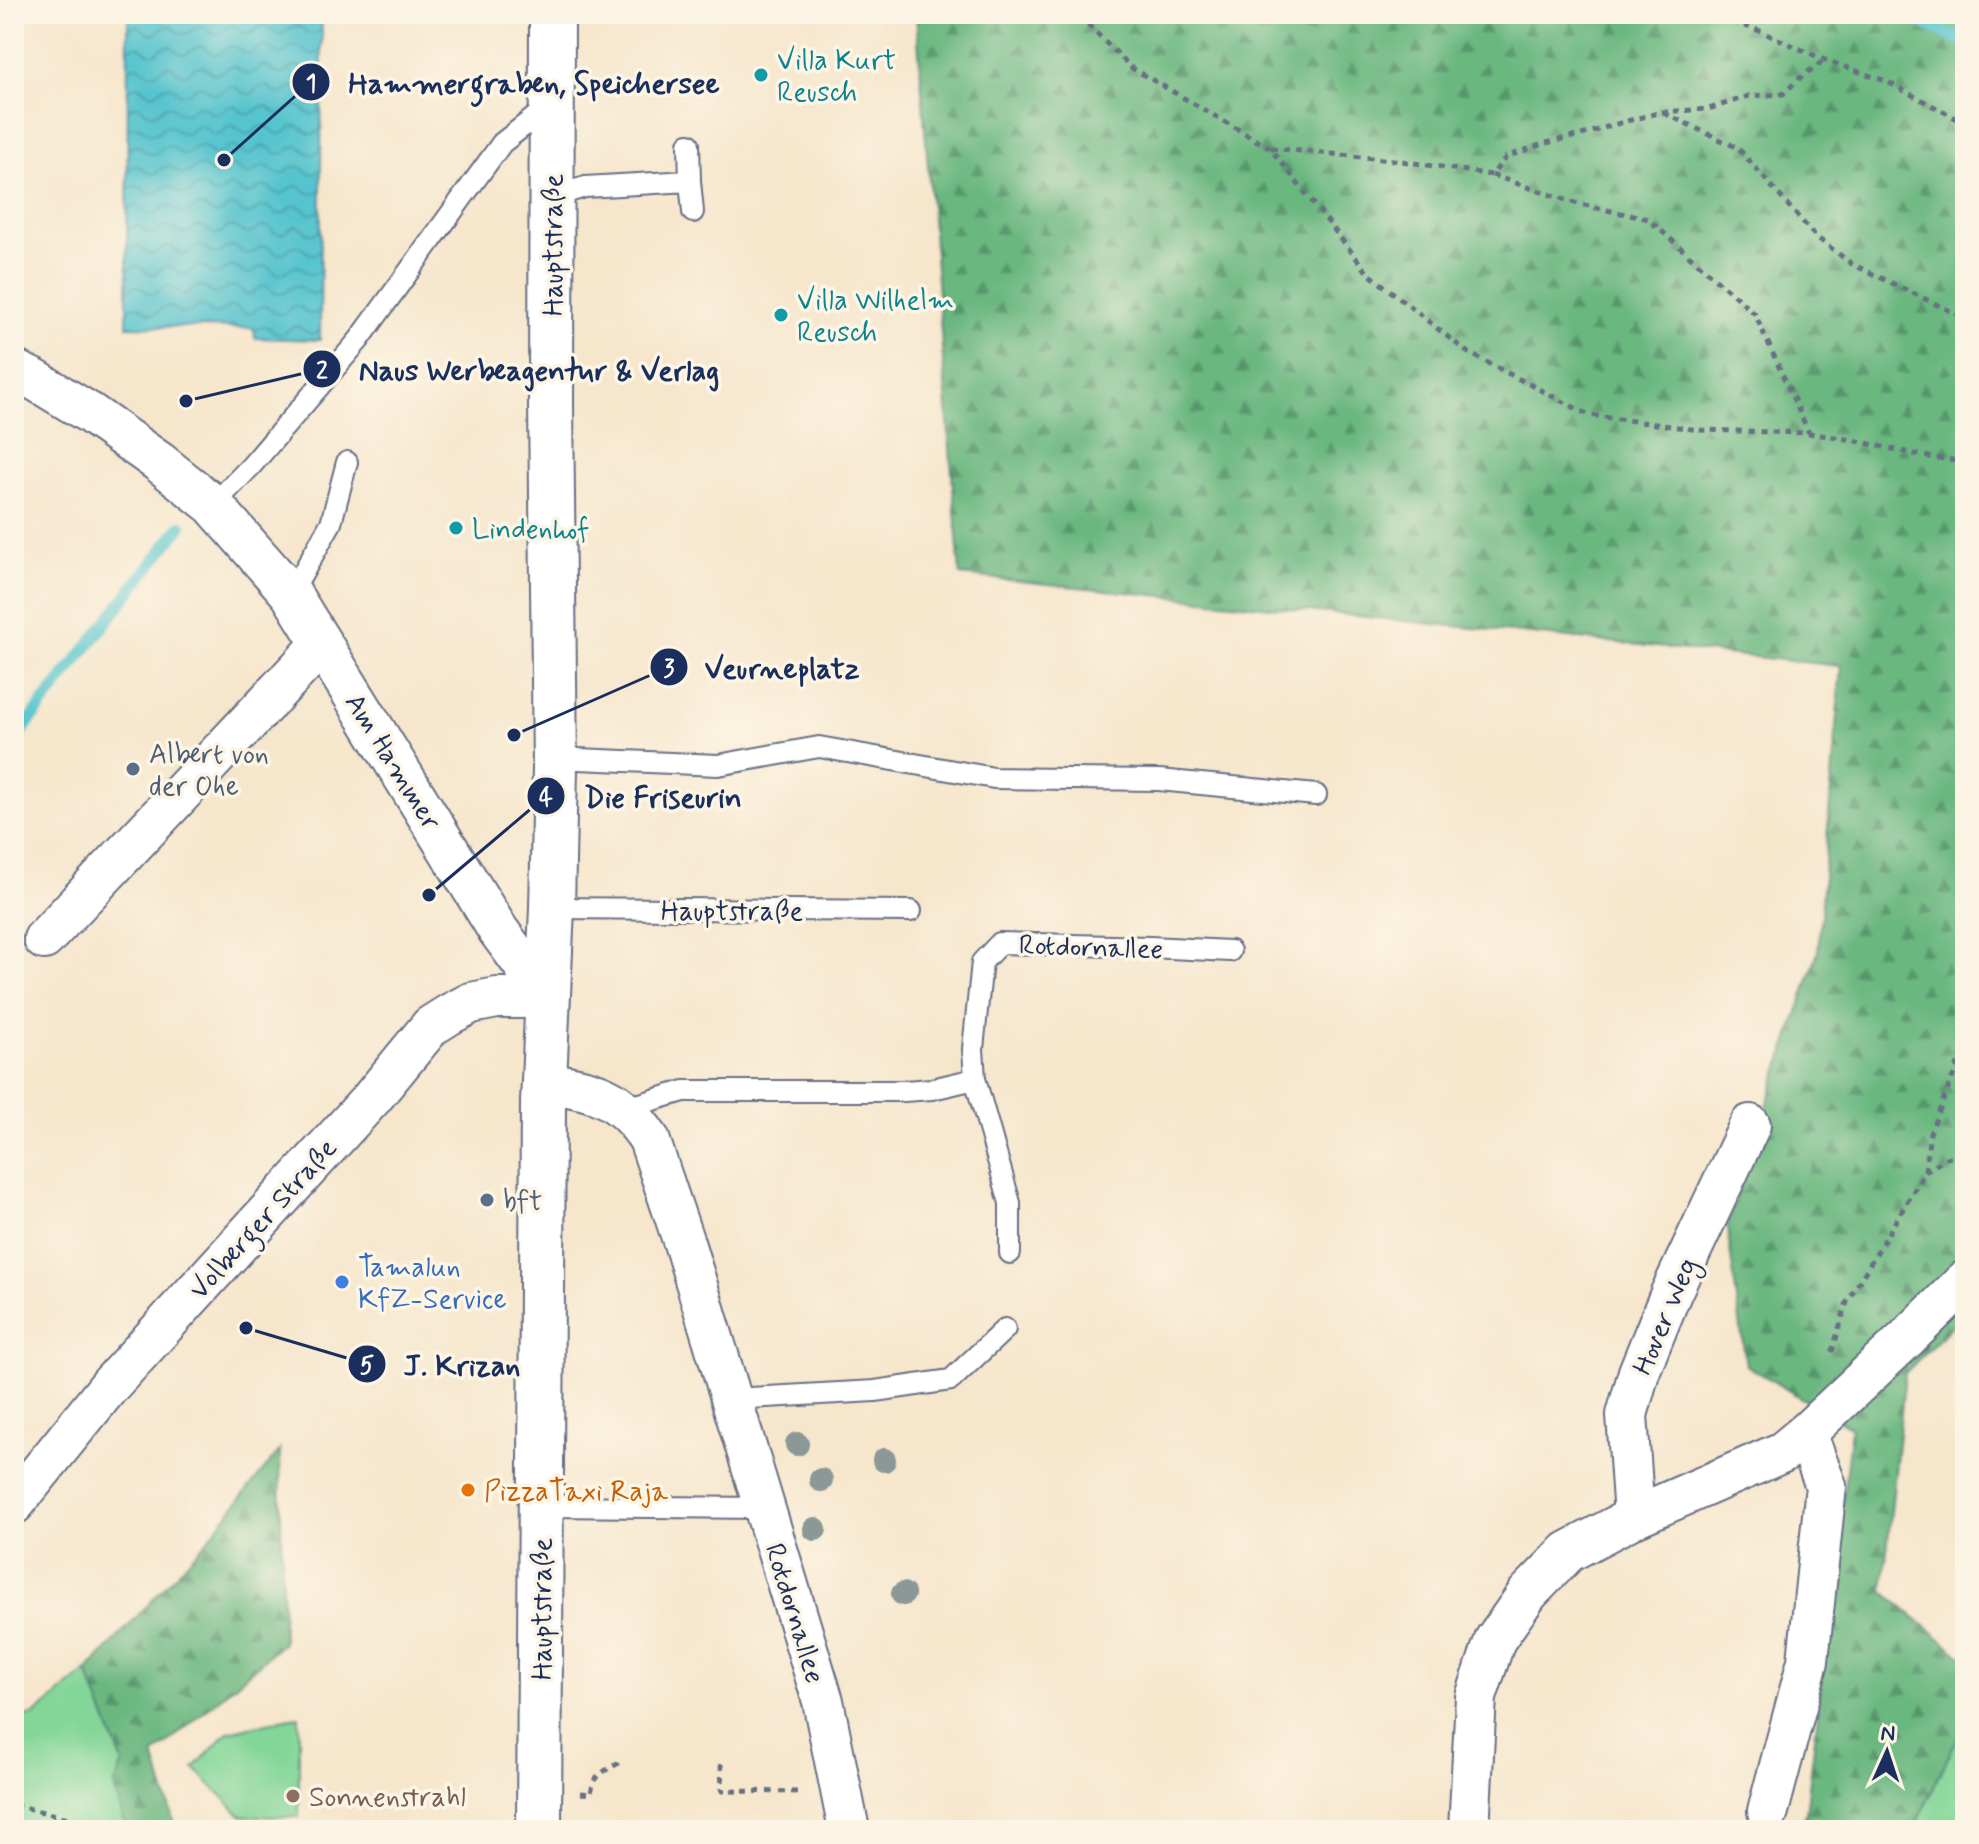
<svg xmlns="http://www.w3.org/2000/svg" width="1979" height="1844" font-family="Mynerve,sans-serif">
	<defs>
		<pattern id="forest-firs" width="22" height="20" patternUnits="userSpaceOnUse" patternTransform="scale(2)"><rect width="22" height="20" fill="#6ab780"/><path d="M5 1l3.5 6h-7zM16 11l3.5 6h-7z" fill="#56956c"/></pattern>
		<pattern id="water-waves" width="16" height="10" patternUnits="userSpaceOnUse" patternTransform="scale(2)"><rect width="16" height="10" fill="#57c4ce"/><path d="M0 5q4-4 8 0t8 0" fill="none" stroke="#47a0aa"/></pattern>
	</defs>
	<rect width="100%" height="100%" fill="#fcf5e5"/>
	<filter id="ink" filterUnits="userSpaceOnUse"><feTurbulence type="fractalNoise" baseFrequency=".0125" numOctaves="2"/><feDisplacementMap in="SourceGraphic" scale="16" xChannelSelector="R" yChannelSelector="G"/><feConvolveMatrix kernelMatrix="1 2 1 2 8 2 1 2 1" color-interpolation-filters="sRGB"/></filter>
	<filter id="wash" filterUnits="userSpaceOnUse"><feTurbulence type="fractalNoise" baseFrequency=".006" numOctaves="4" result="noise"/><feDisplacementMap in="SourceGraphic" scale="32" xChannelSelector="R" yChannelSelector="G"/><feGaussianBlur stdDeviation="1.8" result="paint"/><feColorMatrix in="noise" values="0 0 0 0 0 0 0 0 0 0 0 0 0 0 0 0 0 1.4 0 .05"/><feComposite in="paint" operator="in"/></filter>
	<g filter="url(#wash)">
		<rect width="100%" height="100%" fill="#f6e6cc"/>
		<g fill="#83d698" stroke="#4f827b" stroke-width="2">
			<polygon points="87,1671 124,1763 128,1830 14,1830 14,1719 34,1715"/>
			<polygon points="299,1716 299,1817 242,1816 194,1768 228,1732"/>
			<polygon points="1965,1722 1965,1830 1913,1830"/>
		</g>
		<g fill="url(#forest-firs)" stroke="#42736f" stroke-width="2">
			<polygon points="916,14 1965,14 1965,1313 1905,1373 1883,1591 1965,1659 1965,1722 1913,1830 1799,1830 1806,1814 1851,1428 1746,1365 1727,1227 1818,951 1841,666 960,575"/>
			<polygon points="280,1450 283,1643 154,1755 176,1830 127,1830 114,1787 123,1763 87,1671 204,1544"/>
		</g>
		<polygon fill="url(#water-waves)" stroke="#397a96" stroke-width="2" points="128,14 322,14 320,340 255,338 254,328 127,326"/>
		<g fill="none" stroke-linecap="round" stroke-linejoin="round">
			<g stroke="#57c4ce" stroke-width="12">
				<polyline points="1904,14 1965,42"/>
				<polyline points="14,741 181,526"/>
			</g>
		</g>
	</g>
	<g filter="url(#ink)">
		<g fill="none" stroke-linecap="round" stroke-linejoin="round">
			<g stroke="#686f84" stroke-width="24">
				<g id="lane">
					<polyline points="689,144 690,181"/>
					<polyline points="552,197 585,187 690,181 693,212"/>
					<polyline points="213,505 251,466 359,340 502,143 549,106"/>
					<polyline points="291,594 331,523 347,462"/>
					<polyline points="555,758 718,765 819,747 994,778 1159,780 1316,795"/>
					<polyline points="552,908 911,911"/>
					<polyline points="975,1079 1010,1203 1010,1253"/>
					<polyline points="623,1109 684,1091 904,1091 932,1089 975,1079 973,1049 982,962 1000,943 1150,947 1230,951"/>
					<polyline points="731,1399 875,1391 951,1380 1005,1329"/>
					<polyline points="542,1506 764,1508"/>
				</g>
			</g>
			<g stroke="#686f84" stroke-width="44">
				<g id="street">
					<polyline points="14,370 35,380 91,414 159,462 213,505 291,594 498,930 548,998"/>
					<polyline points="44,939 321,645"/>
					<path d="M544,1082C594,1090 619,1094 649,1139L685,1246L823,1701L849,1830"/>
					<polyline points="14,1504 110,1385 372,1098 431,1026 450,1014 471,1003 497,998 548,998"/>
					<polyline points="1634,1517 1627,1415 1639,1372 1671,1293 1750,1125"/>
					<polyline points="1768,1811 1808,1661 1826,1486 1806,1433"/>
					<polyline points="1469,1830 1476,1697 1495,1640 1528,1593 1568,1552 1634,1517 1783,1452 1806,1433 1907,1338 1965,1281"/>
				</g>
			</g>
			<g stroke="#686f84" stroke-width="48">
				<polyline id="secondary" points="539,1830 543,1102 552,908 555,768 551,404 552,14"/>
			</g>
			<g stroke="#686f84" stroke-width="5" stroke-dasharray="6 6" stroke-linecap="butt">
				<polyline points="1082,14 1090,27 1132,68 1270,148 1368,273 1467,352 1589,415 1700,430 1809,433 1853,440 1923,456 1965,462"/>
				<polyline points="1710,14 1760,31 1825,60 1886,81 1965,123"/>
				<polyline points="1664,113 1738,148 1815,236 1852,264 1965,318"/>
				<polyline points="1271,148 1402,161 1492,175 1506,157 1546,143 1585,134 1623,122 1662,112 1709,109 1749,96 1783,94 1801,77 1825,60"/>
				<polyline points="1492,175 1575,203 1648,219 1755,314 1809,433"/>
				<polyline points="1925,1171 1930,1133 1965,1047"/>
				<polyline points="1832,1352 1847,1302 1925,1172 1946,1158 1965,1153"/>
				<polyline points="721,1764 722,1791 802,1792"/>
				<path d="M581,1793L591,1794C593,1775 604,1771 619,1763"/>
				<polyline points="14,1805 119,1830"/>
			</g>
			<use href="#lane" stroke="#fff" stroke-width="20"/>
			<use href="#street" stroke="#fff" stroke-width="40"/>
			<use href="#secondary" stroke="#fff" stroke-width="44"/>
		</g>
		<g fill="#8c9897">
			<circle cx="797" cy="1444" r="12"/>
			<circle cx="884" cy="1460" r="12"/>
			<circle cx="821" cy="1480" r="12"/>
			<circle cx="815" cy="1529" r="12"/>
			<circle cx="903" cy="1594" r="12"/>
		</g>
	</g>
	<g fill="#0f9aa8" stroke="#fcf5e5" stroke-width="3">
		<circle cx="761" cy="75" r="8"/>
		<circle cx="781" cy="315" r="8"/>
		<circle cx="456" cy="528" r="8"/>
	</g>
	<g fill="#5c6f8a" stroke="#fcf5e5" stroke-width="3">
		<circle cx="133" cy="769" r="8"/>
		<circle cx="487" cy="1200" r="8"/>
	</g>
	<circle fill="#3f7fe0" stroke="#fcf5e5" stroke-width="3" cx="342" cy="1282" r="8"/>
	<circle fill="#e8710a" stroke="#fcf5e5" stroke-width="3" cx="468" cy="1490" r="8"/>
	<circle fill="#8d6e63" stroke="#fcf5e5" stroke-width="3" cx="293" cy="1796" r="8"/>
	<g text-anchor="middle" stroke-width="7" stroke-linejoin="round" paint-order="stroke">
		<g font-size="28" fill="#0d838f" stroke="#fcf5e5" text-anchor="start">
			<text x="777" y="69">Villa Kurt<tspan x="777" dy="32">Reusch</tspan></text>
			<text x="797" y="309">Villa Wilhelm<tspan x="797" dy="32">Reusch</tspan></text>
			<text x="472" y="538">Lindenhof</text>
		</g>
		<g font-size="28" fill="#1b2f5e" stroke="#fcf5e5">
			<text transform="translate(552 245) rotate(-90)" y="10">Hauptstraße</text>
			<text transform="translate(394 761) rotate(58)" y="10">Am Hammer</text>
			<text x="732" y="920">Hauptstraße</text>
			<text transform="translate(1091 946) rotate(2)" y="10">Rotdornallee</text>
			<text transform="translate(262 1218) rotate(-48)" y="10">Volberger Straße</text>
			<text transform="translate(1664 1316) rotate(-67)" y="10">Hover Weg</text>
			<text transform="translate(541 1609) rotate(-90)" y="10">Hauptstraße</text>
			<text transform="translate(796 1613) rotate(73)" y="10">Rotdornallee</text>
		</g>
		<g font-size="28" fill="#4e5e75" stroke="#fcf5e5" text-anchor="start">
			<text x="149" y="763">Albert von<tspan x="149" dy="32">der Ohe</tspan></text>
			<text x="503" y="1210">bft</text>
		</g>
		<g font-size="28" fill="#366cbe" stroke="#fcf5e5" text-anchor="start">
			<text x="358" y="1276">Tamalun<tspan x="358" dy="32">KfZ-Service</tspan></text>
		</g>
		<g font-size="28" fill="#c56008" stroke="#fcf5e5" text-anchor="start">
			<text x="484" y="1500">PizzaTaxi Raja</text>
		</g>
		<g font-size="28" fill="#785e54" stroke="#fcf5e5" text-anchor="start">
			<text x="309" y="1806">Sonnenstrahl</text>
		</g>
	</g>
	<path fill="none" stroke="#1b2f5e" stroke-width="3" d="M224 160L311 82M186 401L322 369M514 735L669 667M429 895L546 796M246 1328L367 1364"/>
	<g fill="#1b2f5e" stroke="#fcf5e5" stroke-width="3">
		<circle cx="224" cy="160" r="8"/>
		<circle cx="186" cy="401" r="8"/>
		<circle cx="514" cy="735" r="8"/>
		<circle cx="429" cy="895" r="8"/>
		<circle cx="246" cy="1328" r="8"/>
		<circle cx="311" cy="82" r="20"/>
		<circle cx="322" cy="369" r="20"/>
		<circle cx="669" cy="667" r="20"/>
		<circle cx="546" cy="796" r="20"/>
		<circle cx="367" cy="1364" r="20"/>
	</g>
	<g font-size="24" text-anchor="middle" font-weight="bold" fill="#fff">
		<text x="311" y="91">1</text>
		<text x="322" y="378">2</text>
		<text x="669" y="676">3</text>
		<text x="546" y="805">4</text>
		<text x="367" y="1373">5</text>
	</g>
	<g font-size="30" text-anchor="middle" font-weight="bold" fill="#1b2f5e" stroke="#fcf5e5" stroke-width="7" stroke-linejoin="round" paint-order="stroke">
		<text x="534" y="93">Hammergraben, Speichersee</text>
		<text x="539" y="380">Naus Werbeagentur &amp; Verlag</text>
		<text x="782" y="678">Veurneplatz</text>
		<text x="663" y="807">Die Friseurin</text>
		<text x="462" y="1375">J. Krizan</text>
	</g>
	<rect width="1979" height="1844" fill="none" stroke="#fcf5e5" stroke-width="48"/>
	<g transform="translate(1887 1752) rotate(3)" stroke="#fcf5e5" stroke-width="6" paint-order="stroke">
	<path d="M0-6L14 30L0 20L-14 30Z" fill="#1b2f5e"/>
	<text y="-12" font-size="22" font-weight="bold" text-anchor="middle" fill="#1b2f5e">N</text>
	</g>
</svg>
